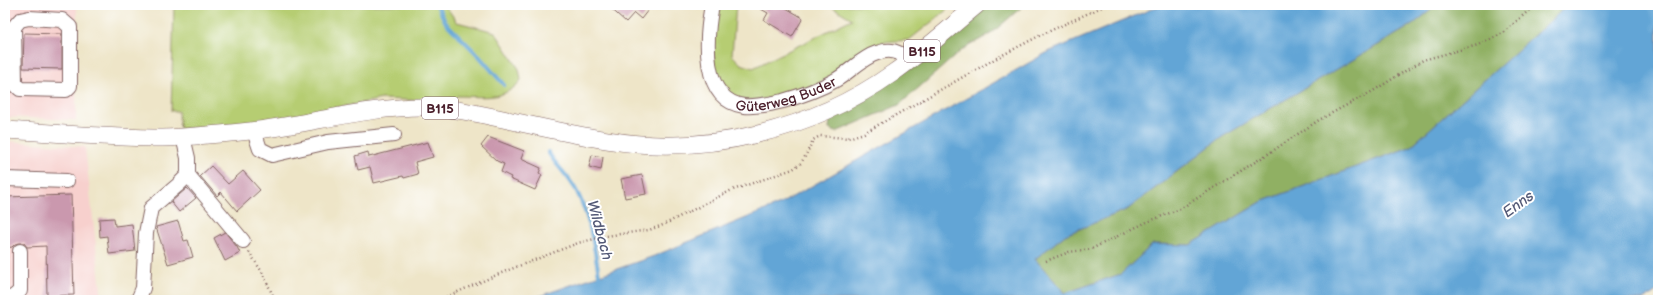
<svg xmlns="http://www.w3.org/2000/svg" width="1663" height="305" font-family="'Balsamiq Sans',sans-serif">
	<rect width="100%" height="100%" fill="#fff"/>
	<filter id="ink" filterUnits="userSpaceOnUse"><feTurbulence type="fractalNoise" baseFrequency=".025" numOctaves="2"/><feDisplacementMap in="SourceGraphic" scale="8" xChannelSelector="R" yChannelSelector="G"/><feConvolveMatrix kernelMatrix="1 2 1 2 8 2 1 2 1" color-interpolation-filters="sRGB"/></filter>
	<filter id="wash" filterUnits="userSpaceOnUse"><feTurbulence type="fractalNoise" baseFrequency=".012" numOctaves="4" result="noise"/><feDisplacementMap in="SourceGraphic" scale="16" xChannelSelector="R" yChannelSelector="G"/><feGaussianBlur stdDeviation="0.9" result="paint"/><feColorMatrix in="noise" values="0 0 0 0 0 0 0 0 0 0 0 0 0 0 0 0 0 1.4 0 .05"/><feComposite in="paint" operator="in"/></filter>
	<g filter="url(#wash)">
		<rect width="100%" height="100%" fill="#eee5c8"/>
		<g fill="#f7d0cd">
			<polygon points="5,5 77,5 76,120 5,117"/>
			<polygon points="5,141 85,147 102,300 5,300"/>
		</g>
		<g fill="#b6cd72" stroke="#80764e">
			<path d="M174,5H445L457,22L495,32L519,69L521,80C504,102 482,96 457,96L451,102L382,99L264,122L180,129L178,111H171Z"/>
			<polygon points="714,5 736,5 732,55 741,64 753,68 852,19 829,5 953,5 909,40 882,42 862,54 844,69 814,86 778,98 736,101 719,87 713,66"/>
		</g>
		<g fill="#90b064" stroke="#6d6848">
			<polygon points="989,5 1024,5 992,33 963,49 899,105 836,132 829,129 830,120 845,111"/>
			<polygon points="1437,5 1568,5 1410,147 1261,202 1190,245 1153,244 1121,274 1065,293 1035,259 1065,235 1128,209 1222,137 1412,25"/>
		</g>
		<polygon fill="#62a5d6" stroke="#566280" points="1161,5 1437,5 1412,25 1222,137 1128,209 1065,235 1035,259 1065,293 1121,274 1153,244 1190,245 1261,202 1410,147 1568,5 1658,5 1658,290 1644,300 528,300 654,256 780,204 1048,52"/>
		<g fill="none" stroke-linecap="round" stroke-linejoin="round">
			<g stroke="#62a5d6" stroke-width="4">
				<polyline points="437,5 446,23 479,56 504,85"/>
				<path d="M548,152C557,167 571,178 578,194C591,220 595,252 600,281"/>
			</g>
		</g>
		<g id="blocks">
			<g fill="#ca98ae">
				<polygon points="607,5 652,5 641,19 634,13 626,22"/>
				<polygon points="754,5 781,5 803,18 792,37 764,20 768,13"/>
				<polygon points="24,33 62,34 62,69 23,68"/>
				<polygon points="488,137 524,151 521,159 541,168 539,173 542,175 535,190 510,179 511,177 501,172 504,164 497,161 481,146"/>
				<polygon points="428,142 433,157 415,162 418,174 404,178 403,176 374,183 370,167 358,170 355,156 368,152 369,157"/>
				<polygon points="592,155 603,157 601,170 589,167"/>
				<polygon points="211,166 228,184 243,171 260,190 237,211 221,192 217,196 200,176"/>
				<polygon points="642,175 646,194 625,198 621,179"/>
				<polygon points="187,188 196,198 179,212 171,202"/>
				<polygon points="71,195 74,295 47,296 46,246 27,247 24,243 20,243 15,244 12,247 5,248 5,197"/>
				<polygon points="114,218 115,226 132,224 135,251 109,254 107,236 100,237 99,219"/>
				<polygon points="178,221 184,241 188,240 193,257 168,264 156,227"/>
				<polygon points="225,232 237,247 240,253 225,261 214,238"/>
			</g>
		</g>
	</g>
	<g filter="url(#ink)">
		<use href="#blocks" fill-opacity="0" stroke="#836462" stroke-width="1"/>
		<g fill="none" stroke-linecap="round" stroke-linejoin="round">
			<g stroke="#836462" stroke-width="16">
				<g id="minor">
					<path id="s1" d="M712,5C706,36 700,100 744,106C758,107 770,104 783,101C800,96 818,90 834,81C849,73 861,58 877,53C892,48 898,52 911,60"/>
					<polygon points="29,18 62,20 70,27 70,86 66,90 20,89 15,84 14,27 20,20"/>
					<polyline points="254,131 260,149 272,155 328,142 394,135"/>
					<polyline points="188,175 243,241"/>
					<polyline points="5,179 67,181"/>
					<polyline points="5,299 13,297 20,291 20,251"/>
					<polyline points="138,300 143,288 146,233 151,208 178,185 188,175 188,158 183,137"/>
				</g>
			</g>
			<g stroke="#836462" stroke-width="18">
				<path id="major" d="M5,130C58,133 110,138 163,138C192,137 221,134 250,131C309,125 366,106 427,107C456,108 484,115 512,121C544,128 575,135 607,140C705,157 813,130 893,73C923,52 949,28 977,5"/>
			</g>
			<g stroke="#836462" stroke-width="2.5" stroke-dasharray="1 3" stroke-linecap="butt">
				<polyline points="249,252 262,272 275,300"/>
				<polyline points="1046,261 1069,252 1091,249 1147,222 1180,209 1271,152 1319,120 1373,91 1423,60 1478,45 1503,33 1535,5"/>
				<polyline points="439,300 506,271 578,243 606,236 649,230 663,225 730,191 793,169 801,163 806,155 813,140 820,136 848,138 864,133 993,60 1039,36 1106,5"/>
			</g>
			<use href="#minor" stroke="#fff" stroke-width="14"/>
			<use href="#major" stroke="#fff" stroke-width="17"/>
		</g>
	</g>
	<g text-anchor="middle" stroke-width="4" stroke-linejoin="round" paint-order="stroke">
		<g fill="#fff" stroke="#80626b" stroke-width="1">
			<rect x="904" y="40" width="36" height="22" rx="3"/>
			<rect x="422" y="97" width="36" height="22" rx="3"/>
		</g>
		<g font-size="13" font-weight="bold" fill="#4a1f2b">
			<text x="922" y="56">B115</text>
			<text x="440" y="113">B115</text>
		</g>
		<g font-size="14" fill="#4a1f2b" stroke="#fff">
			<text dy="5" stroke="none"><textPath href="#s1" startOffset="162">Güterweg Buder</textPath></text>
		</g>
		<g font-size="15" font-style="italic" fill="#555b78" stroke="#fff">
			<text transform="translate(1518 204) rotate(-36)" y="5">Enns</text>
			<text transform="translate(600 230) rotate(75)" y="5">Wildbach</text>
		</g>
	</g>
	<rect width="1663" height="305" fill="none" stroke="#fff" stroke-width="20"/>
</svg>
